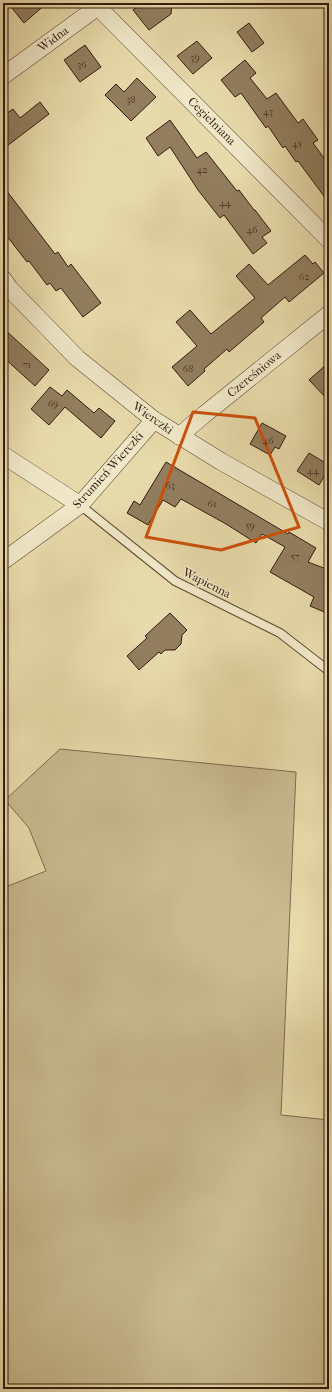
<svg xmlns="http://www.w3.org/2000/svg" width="332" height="1392" font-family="'IM FELL French Canon',serif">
	<rect width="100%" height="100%" fill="#e8dbab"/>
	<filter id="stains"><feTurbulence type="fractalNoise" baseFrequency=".005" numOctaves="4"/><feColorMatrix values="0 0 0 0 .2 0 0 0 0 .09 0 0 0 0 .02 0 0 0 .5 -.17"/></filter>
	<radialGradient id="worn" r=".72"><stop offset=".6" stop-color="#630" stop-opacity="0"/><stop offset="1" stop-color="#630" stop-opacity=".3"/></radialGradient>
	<polygon fill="#c9ba90" stroke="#7e6a4e" points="60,749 296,772 281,1115 329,1120 329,1389 3,1389 3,888 46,871 29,828 5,800"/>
	<g fill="#927e5f" stroke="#341a0d">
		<polygon points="8,3 47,3 24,23"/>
		<polygon points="142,3 172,3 171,14 149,30 133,10"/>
		<polygon points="249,23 264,43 252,52 237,32"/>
		<polygon points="197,41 212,58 193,74 177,56"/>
		<polygon points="85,45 101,67 80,82 64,60"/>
		<polygon points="245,60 256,73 250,78 267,99 276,93 298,123 303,119 318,140 313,143 329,165 329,203 298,161 296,162 285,146 283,148 268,126 266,128 241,93 235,97 221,80"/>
		<polygon points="137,78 156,97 131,121 105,95 116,84 124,92"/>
		<polygon points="40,102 49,114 3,149 3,116 13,109 20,118"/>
		<polygon points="170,120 197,158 206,152 237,191 239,190 254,210 255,210 271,231 262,237 267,243 253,254 224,215 220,218 198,190 170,147 158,156 146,138"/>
		<polygon points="3,186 55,254 58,252 68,267 71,264 101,303 83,317 61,288 56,291 50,283 47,285 29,261 27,262 3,231"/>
		<polygon points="305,255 313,264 315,262 324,273 289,302 285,297 261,318 264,322 229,352 227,349 204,369 205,371 188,386 172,367 197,346 176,322 190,310 211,334 255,298 236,276 249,264 268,285"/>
		<polygon points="3,328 49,370 35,386 3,357"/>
		<polygon points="329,362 329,401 309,380"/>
		<polygon points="50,387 62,396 67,390 94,413 99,408 115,421 101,438 65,407 49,425 31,409"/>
		<polygon points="262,423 286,436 279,449 275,447 270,455 250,444"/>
		<polygon points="309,453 329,465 329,468 319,485 297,471"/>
		<polygon points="166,462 288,534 289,532 316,548 308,562 329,570 329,614 310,606 314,597 270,572 285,547 262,534 256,543 226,524 181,499 175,507 163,500 148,525 127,513 134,501 140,505"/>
		<polygon points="170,613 187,630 182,635 181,644 175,650 165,650 161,654 159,652 139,670 127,656 147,638 145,636"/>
	</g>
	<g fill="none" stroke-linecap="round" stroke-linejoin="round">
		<g stroke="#614a34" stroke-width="10">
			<polyline id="lane" points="80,505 175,581 280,633 329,671"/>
		</g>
		<g stroke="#614a34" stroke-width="18">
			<g id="street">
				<polyline points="94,3 329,240"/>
				<polyline points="3,76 103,3"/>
				<polyline points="3,279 10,289 77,358 154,420 222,462 329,522"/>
				<polyline points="179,436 205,414 329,314"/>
				<polyline points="3,455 80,505"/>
				<polyline points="3,561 80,505 154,420"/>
			</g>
		</g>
		<use href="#lane" stroke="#f0e8c8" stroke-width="8"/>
		<use href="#street" stroke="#f0e8c8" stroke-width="17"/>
	</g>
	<path fill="none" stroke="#cd500c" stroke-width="3" stroke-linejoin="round" d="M193,412L255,418L299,527L221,550L146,537Z"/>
	<g text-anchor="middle" stroke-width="3" stroke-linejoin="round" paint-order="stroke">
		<g font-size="10" fill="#4c3322">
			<text x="195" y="61">39</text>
			<text x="82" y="68">36</text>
			<text x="131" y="103">38</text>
			<text x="268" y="115">43</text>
			<text x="297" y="147">45</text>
			<text x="202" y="173">42</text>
			<text x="225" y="206">44</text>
			<text x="252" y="233">46</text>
			<text x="304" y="280">62</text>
			<text x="27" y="368">71</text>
			<text x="188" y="372">68</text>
			<text x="53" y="407">69</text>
			<text x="268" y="444">46</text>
			<text x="313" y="474">44</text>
			<text x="170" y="489">63</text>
			<text x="212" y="507">61</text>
			<text x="250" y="529">59</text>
			<text x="295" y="560">57</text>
		</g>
		<g font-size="12" fill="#341a0d" stroke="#f0e8c8">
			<text transform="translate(53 39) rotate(-36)" y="4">Widna</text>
			<text transform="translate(212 121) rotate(45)" y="4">Cegielniana</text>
			<text transform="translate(254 374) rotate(-39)" y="4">Czereśniowa</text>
			<text transform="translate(153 418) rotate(35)" y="4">Wierczki</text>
			<text transform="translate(108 470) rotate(-48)" y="4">Strumień-Wierczki</text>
			<text transform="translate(207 583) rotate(27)" y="4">Wapienna</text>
		</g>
	</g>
	<rect width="332" height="1392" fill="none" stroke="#e8dbab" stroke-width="16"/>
	<rect x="4" y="4" width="324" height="1384" fill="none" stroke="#341a0d" stroke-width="2"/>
	<rect x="8" y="8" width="316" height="1376" fill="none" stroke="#341a0d"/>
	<rect width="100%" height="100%" filter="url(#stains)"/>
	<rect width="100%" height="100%" fill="url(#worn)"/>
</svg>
